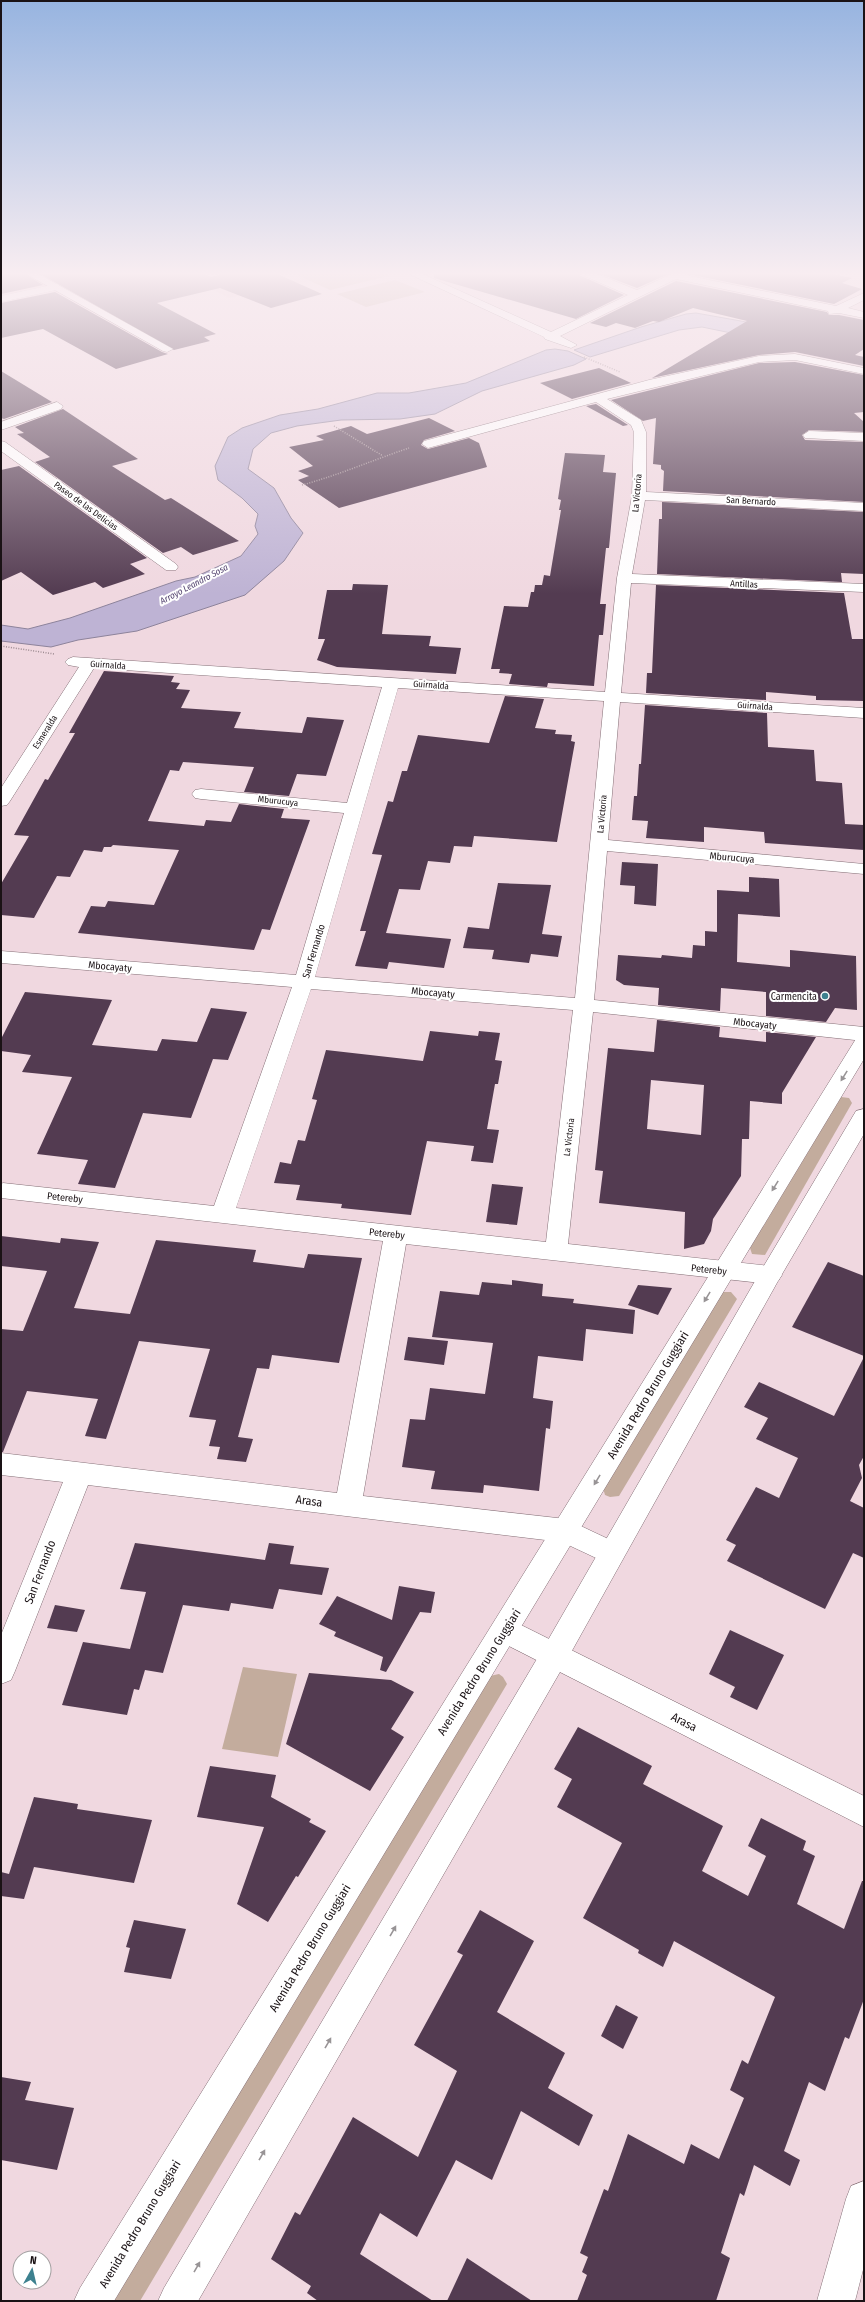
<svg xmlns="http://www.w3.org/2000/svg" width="865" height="2302" font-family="'Fira Sans Condensed',sans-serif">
	<rect width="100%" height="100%" fill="#f0d8e0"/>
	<polygon fill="#e8c8d2" points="179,272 350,272 229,298"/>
	<g fill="#c3ac9d">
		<polygon points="304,272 379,272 389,276 330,290 295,274"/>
		<polygon points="395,280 425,292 366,307 337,294"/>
		<polygon points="841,1097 849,1098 852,1103 765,1255 752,1254 750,1248"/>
		<polygon points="723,1292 731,1292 737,1299 619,1496 610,1497 605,1495 603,1488"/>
		<polygon points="243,1667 297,1674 278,1757 222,1749"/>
		<polygon points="499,1674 503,1677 507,1684 140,2301 112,2301 490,1676"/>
	</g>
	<g fill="#beb3d4" stroke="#8d839b">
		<polygon points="696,313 752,323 741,335 702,327 679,330 590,357 574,350 641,327 686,314"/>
		<polygon points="555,349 568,351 586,359 574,365 482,391 435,414 400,419 341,420 297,426 271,433 253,449 248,469 274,488 291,518 303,533 284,561 245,595 137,631 78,640 51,647 1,641 1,625 28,629 70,618 176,581 195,577 241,556 258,534 255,526 258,514 242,498 218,480 215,466 228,437 242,428 280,415 318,409 377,393 409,393 466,383 546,350"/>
	</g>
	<g fill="#533b51" fill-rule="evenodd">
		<polygon points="1,272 22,272 43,285 1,294"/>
		<polygon points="37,272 200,272 211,277 235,272 273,272 322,294 271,308 220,288 157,303 216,334 204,337 210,341 174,350"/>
		<polygon points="435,272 578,272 579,275 624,295 576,319 434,278"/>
		<polygon points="595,272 673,272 637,288"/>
		<polygon points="690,272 823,272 852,278 842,283 862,289 834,304 688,274"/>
		<polygon points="676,281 827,312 829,315 839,315 864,320 864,349 855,355 864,357 864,366 795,352 759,355 652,378 747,321 693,308 659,322 653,321 635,328 616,323 606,327 590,323"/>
		<polygon points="55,292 162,352 168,354 116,369 43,329 1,338 1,303"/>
		<polygon points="795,362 864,375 864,412 854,413 864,422 864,432 809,430 802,435 805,440 864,442 864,502 663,491 664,471 661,469 661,465 653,464 656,418 643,421 611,400 759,363"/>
		<polygon points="599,368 631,383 572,399 540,383"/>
		<polygon points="1,371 52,402 4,419 1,418"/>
		<polygon points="596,404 628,425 623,426 586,406"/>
		<polygon points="63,409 138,459 112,466 165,500 171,498 239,541 193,555 181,547 163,553 35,462 50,457 17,434 24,433 15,427"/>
		<polygon points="429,418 455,431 424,440 421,445 428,449 469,438 479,443 487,467 339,508 298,480 309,476 298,471 313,466 289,447 324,440 316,436 351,426 367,434"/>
		<polygon points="565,453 605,455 603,472 616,473 609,548 606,548 600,604 606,604 603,635 599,635 594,686 548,683 547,687 509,684 512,674 499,673 500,669 491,669 504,606 528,607 531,592 534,592 535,585 542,585 544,575 550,576 561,510 559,510 561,500 558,499"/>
		<polygon points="19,466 147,558 130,564 145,574 103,588 95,582 53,595 21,572 1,581 1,470"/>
		<polygon points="662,502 864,512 864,574 841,573 842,582 657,574 659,519 662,519"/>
		<polygon points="353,584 388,585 382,634 431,636 429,646 461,648 456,674 337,667 317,660 325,639 318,639 327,590 352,590"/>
		<polygon points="656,585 844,593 852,639 864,639 864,701 816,700 816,696 766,692 766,700 646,693 647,673 652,673"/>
		<polygon points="104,671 174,676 171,682 180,683 176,689 190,690 181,708 241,712 234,728 302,733 307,717 344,720 326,776 297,774 289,796 244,792 254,767 183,762 179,771 170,770 148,821 204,826 206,820 231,822 239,804 284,809 281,818 310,820 270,930 262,929 254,950 78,933 91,906 105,907 108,901 154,905 179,850 113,845 111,847 104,847 102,852 84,850 70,877 57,876 34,918 1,915 1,884 29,836 14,835 45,779 48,780 75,733 69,733"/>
		<polygon points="505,696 544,699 535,728 556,730 555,734 572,735 571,741 575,742 557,842 474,836 472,847 454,846 450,863 428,861 420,890 399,889 386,933 451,939 444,968 389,962 387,969 355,966 366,931 360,931 382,855 372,854 388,801 393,802 402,771 407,771 418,735 489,743"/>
		<polygon points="645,705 767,713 768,747 814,750 816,781 842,783 845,824 864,825 864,850 765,843 764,832 704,827 704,842 646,838 648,821 632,820 634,796 637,796 639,764 641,764"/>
		<polygon points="622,862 658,864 656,906 634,904 635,886 620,885"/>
		<polygon points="749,877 779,879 780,917 738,914 737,962 790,967 790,950 856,956 857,1010 835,1008 826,1022 766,1016 766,992 721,988 720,1011 658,1005 659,988 624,985 616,980 618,955 661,958 662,955 692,958 693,945 705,946 705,931 717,932 717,890 749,892"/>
		<polygon points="498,883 551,885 542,934 562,936 558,957 531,954 529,963 492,959 494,950 463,948 468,927 489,929"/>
		<polygon points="25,992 112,1000 92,1045 157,1051 162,1039 197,1042 211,1008 247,1012 228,1060 213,1059 191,1118 143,1113 115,1188 78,1184 88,1160 37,1154 72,1077 22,1072 31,1055 1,1051 1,1039"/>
		<path d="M657,1020L720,1027L719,1037L766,1042V1032L816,1037L782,1093V1104L750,1101L749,1139H742L741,1176L713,1219L711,1231L704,1244L684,1249L685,1212L599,1203L603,1171L595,1170L608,1048L654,1052ZM651,1080L704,1085L701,1135L647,1129Z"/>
		<polygon points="430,1031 478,1036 479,1031 500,1033 495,1060 502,1061 498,1084 495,1084 487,1129 499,1130 493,1163 471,1161 474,1146 427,1141 411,1215 341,1208 342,1204 296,1200 300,1185 274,1183 280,1162 291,1164 298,1140 305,1141 317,1100 312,1099 326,1050 423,1061"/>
		<polygon points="492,1184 523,1187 517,1225 486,1222"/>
		<polygon points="1,1236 60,1243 61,1238 99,1242 74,1308 130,1314 156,1240 256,1250 253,1262 304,1268 308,1254 362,1258 339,1363 272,1355 269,1369 257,1368 238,1437 253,1439 246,1462 217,1459 220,1447 209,1446 216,1420 189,1417 210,1349 139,1341 106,1439 85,1436 98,1399 27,1391 3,1452 1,1452 1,1329 23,1331 47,1271 1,1266"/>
		<polygon points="828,1262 864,1276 864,1356 792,1327"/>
		<polygon points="512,1280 543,1284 542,1296 574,1299 573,1303 635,1310 633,1334 586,1329 583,1361 538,1356 533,1398 553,1401 550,1429 546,1428 539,1491 484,1485 483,1493 431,1489 435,1471 402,1467 410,1419 425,1420 430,1388 485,1394 493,1343 432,1337 440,1291 479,1295 482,1282 512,1285"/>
		<polygon points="638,1285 672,1288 658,1315 628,1305"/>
		<polygon points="408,1337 448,1341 444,1365 404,1360"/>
		<polygon points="864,1357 864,1456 859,1465 862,1478 850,1501 864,1508 864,1558 853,1553 825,1609 727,1561 736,1545 726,1540 756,1487 779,1498 798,1458 756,1439 768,1418 744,1407 759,1382 834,1416"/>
		<polygon points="135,1543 265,1560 269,1543 294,1546 290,1564 329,1568 322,1595 279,1589 273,1609 231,1603 229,1611 183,1605 163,1673 145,1670 139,1690 134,1689 127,1715 62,1705 83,1642 130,1649 146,1592 120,1589"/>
		<polygon points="399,1586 435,1592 431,1613 420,1612 386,1672 380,1670 383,1657 334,1636 336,1632 319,1624 337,1596 392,1620"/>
		<polygon points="55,1605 85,1610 77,1632 47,1628"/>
		<polygon points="730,1630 784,1655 757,1710 730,1697 735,1687 709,1674"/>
		<polygon points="309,1673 391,1680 414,1692 391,1729 404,1737 370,1791 286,1744"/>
		<polygon points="578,1727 652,1766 643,1784 723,1826 702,1871 748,1896 766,1856 748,1846 761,1818 806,1841 803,1850 815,1856 797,1904 844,1929 862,1881 864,1881 864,1999 849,2039 845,2037 825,2091 809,2082 784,2151 800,2160 790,2186 754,2165 744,2196 740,2193 721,2253 730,2258 716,2301 577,2301 587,2275 582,2272 588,2257 580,2253 604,2189 608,2191 628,2134 684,2164 691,2144 719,2159 744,2098 730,2090 742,2060 748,2064 775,1997 674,1941 663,1967 638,1953 639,1950 583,1918 622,1843 557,1807 572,1779 554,1769"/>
		<polygon points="210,1766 276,1775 271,1797 311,1819 309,1822 326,1831 298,1877 296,1876 268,1922 237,1904 264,1827 197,1817"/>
		<polygon points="34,1797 78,1804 77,1809 152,1820 134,1883 34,1867 24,1899 1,1896 1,1872 9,1874"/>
		<polygon points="480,1910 534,1941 497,2012 565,2053 548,2088 593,2115 579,2146 521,2111 492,2180 456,2160 417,2237 380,2213 360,2254 433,2301 318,2301 307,2293 311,2286 271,2259 295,2212 300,2215 353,2117 418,2157 457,2071 414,2045 463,1955 457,1952"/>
		<polygon points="134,1920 186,1929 171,1979 124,1972 130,1948 126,1947"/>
		<polygon points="616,2005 638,2017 623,2049 601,2036"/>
		<polygon points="1,2077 31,2082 25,2100 74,2108 57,2170 1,2160"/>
		<polygon points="467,2258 532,2301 447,2301"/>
	</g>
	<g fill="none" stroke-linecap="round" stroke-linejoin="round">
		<g stroke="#846f76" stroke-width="6">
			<polyline id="lane" points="1,299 56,287"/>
		</g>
		<g stroke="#846f76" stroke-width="1">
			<g id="street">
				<polygon points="23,272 35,272 173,349 167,352 163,351"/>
				<polygon points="405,272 418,272 551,332 628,295 580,274 579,272 592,272 637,290 676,272 688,272 685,275 836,306 864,293 864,300 848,308 864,312 864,318 839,313 829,314 828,311 676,279 560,336 577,345 571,348 545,339 544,337"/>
				<path d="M795,354L864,368V374L795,360L759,362L607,399L641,420L646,432V492L864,503V511L645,500L632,574L864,584V592L631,583L621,693L864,708V718L620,702L608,840L864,864V874L607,851L594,1000L864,1027V1041L593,1012L568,1244L770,1266L778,1269L782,1275L778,1281L770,1284L406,1244L363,1496L566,1519L621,1545L625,1553L621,1561L611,1565L562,1542L88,1485L15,1671L11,1680L1,1684V1635L63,1482L1,1475V1453L337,1493L383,1241L1,1198V1184L3,1183L214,1206L292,987L1,963V951L296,975L344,813L201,799L195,798L192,794L195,790L201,789L347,803L382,687L94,668L10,801L7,805L1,806V788L79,667L68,665L65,662L68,659L73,657L605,692L617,578L632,496L634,432L631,425L596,402L428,448L422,444L424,441L649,380L759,356ZM398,688L604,701L575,998L315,977ZM311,989L573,1010L546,1242L236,1208Z"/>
				<polygon points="57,402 63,406 61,409 1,430 1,422"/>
				<polygon points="809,431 864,433 864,441 805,438 803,435"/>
				<polygon points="1,441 5,442 176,564 178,567 176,570 166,570 1,451"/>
				<polygon points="505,1617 864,1796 864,1827 495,1639 491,1630 495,1621"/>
				<polygon points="864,2181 864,2266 855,2301 817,2301 846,2199 851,2186"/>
			</g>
		</g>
		<g stroke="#846f76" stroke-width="1">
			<g id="primary">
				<polygon points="864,1035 864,1059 114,2301 74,2301 80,2288 854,1042 857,1037"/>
				<polygon points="864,1109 864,1134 778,1281 564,1665 198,2301 158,2301 164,2288 544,1647 762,1269 856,1111"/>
			</g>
		</g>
		<g stroke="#9e8c92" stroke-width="1.5" stroke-dasharray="1 1.5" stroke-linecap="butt">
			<polyline points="584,357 620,372"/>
			<polyline points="334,426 383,456"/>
			<path d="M302,485C339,475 373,460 409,448"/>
			<polyline points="1,646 54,654"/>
		</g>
		<use href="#lane" stroke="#fff" stroke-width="6"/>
		<use href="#street" fill="#fff" fill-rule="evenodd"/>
		<use href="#primary" fill="#fff" fill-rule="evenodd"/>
	</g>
	<defs><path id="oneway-solid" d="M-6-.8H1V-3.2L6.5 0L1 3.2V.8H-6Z"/></defs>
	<g fill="#989496">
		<use href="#oneway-solid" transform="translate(844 1076) rotate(122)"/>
		<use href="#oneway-solid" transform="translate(775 1186) rotate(122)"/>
		<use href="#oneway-solid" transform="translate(707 1297) rotate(121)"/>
		<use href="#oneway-solid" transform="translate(597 1480) rotate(121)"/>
		<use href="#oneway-solid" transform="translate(393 1931) rotate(-60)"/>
		<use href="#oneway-solid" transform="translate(328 2043) rotate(-60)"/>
		<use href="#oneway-solid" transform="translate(262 2155) rotate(-60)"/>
		<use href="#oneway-solid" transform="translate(197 2267) rotate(-60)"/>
	</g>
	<linearGradient id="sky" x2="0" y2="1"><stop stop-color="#97b4e0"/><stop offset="0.46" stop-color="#f8edf1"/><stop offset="1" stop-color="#f8edf1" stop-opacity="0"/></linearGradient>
	<rect width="865" height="594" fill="url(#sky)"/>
	<circle fill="#3d818f" stroke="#fff" stroke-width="1.5" cx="825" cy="996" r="4"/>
	<g text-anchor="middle" stroke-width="4" stroke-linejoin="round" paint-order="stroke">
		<g font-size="9" fill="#1a1215" stroke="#fff">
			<text transform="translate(637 493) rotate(-85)" y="3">La Victoria</text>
			<text transform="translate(751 501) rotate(3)" y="3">San Bernardo</text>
			<text transform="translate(86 506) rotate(36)" y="3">Paseo de las Delicias</text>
			<text transform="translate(744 584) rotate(3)" y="3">Antillas</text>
			<text transform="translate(108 665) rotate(4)" y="3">Guirnalda</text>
			<text transform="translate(431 685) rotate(4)" y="3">Guirnalda</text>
			<text transform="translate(755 706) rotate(4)" y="3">Guirnalda</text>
			<text transform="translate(45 732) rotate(-58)" y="3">Esmeralda</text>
			<text transform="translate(278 801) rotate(6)" y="3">Mburucuya</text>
			<text transform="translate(602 814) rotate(-85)" y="3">La Victoria</text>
			<text transform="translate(569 1137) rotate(-83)" y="3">La Victoria</text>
		</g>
		<g font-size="9" font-style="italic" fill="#4c3b69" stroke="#fff">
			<text transform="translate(194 584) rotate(-28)" y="3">Arroyo Leandro Sosa</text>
		</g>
		<g font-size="10" fill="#1a1215" stroke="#fff">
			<text transform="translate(732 857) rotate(5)" y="4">Mburucuya</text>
			<text transform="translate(313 951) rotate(-73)" y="4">San Fernando</text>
			<text transform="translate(110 966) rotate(5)" y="4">Mbocayaty</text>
			<text transform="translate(433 992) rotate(5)" y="4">Mbocayaty</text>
			<text transform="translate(755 1023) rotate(6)" y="4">Mbocayaty</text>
			<text transform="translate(65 1197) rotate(6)" y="4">Petereby</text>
			<text transform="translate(387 1233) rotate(6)" y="4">Petereby</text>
			<text transform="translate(709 1269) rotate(6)" y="4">Petereby</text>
		</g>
		<g font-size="10" fill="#1a1215" stroke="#fff" text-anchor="end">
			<text x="817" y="1000">Carmencita</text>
		</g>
		<g font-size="12" fill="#1a1215" stroke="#fff">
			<text transform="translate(648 1395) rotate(-59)" y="4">Avenida Pedro Bruno Guggiari</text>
			<text transform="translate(309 1501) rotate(7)" y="4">Arasa</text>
			<text transform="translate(40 1572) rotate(-69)" y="4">San Fernando</text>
			<text transform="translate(479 1672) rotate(-58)" y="4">Avenida Pedro Bruno Guggiari</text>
			<text transform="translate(684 1722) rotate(27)" y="4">Arasa</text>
			<text transform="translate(310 1948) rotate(-59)" y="4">Avenida Pedro Bruno Guggiari</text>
			<text transform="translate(140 2224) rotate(-59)" y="4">Avenida Pedro Bruno Guggiari</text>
		</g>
	</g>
	<rect width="865" height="2302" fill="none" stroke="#1a1215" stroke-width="4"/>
	<g transform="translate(32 2270) rotate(8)"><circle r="19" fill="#ffffff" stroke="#a3a0a1"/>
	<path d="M0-3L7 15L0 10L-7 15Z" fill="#3d818f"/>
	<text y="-6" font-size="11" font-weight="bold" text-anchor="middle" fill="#1a1215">N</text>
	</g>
</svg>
